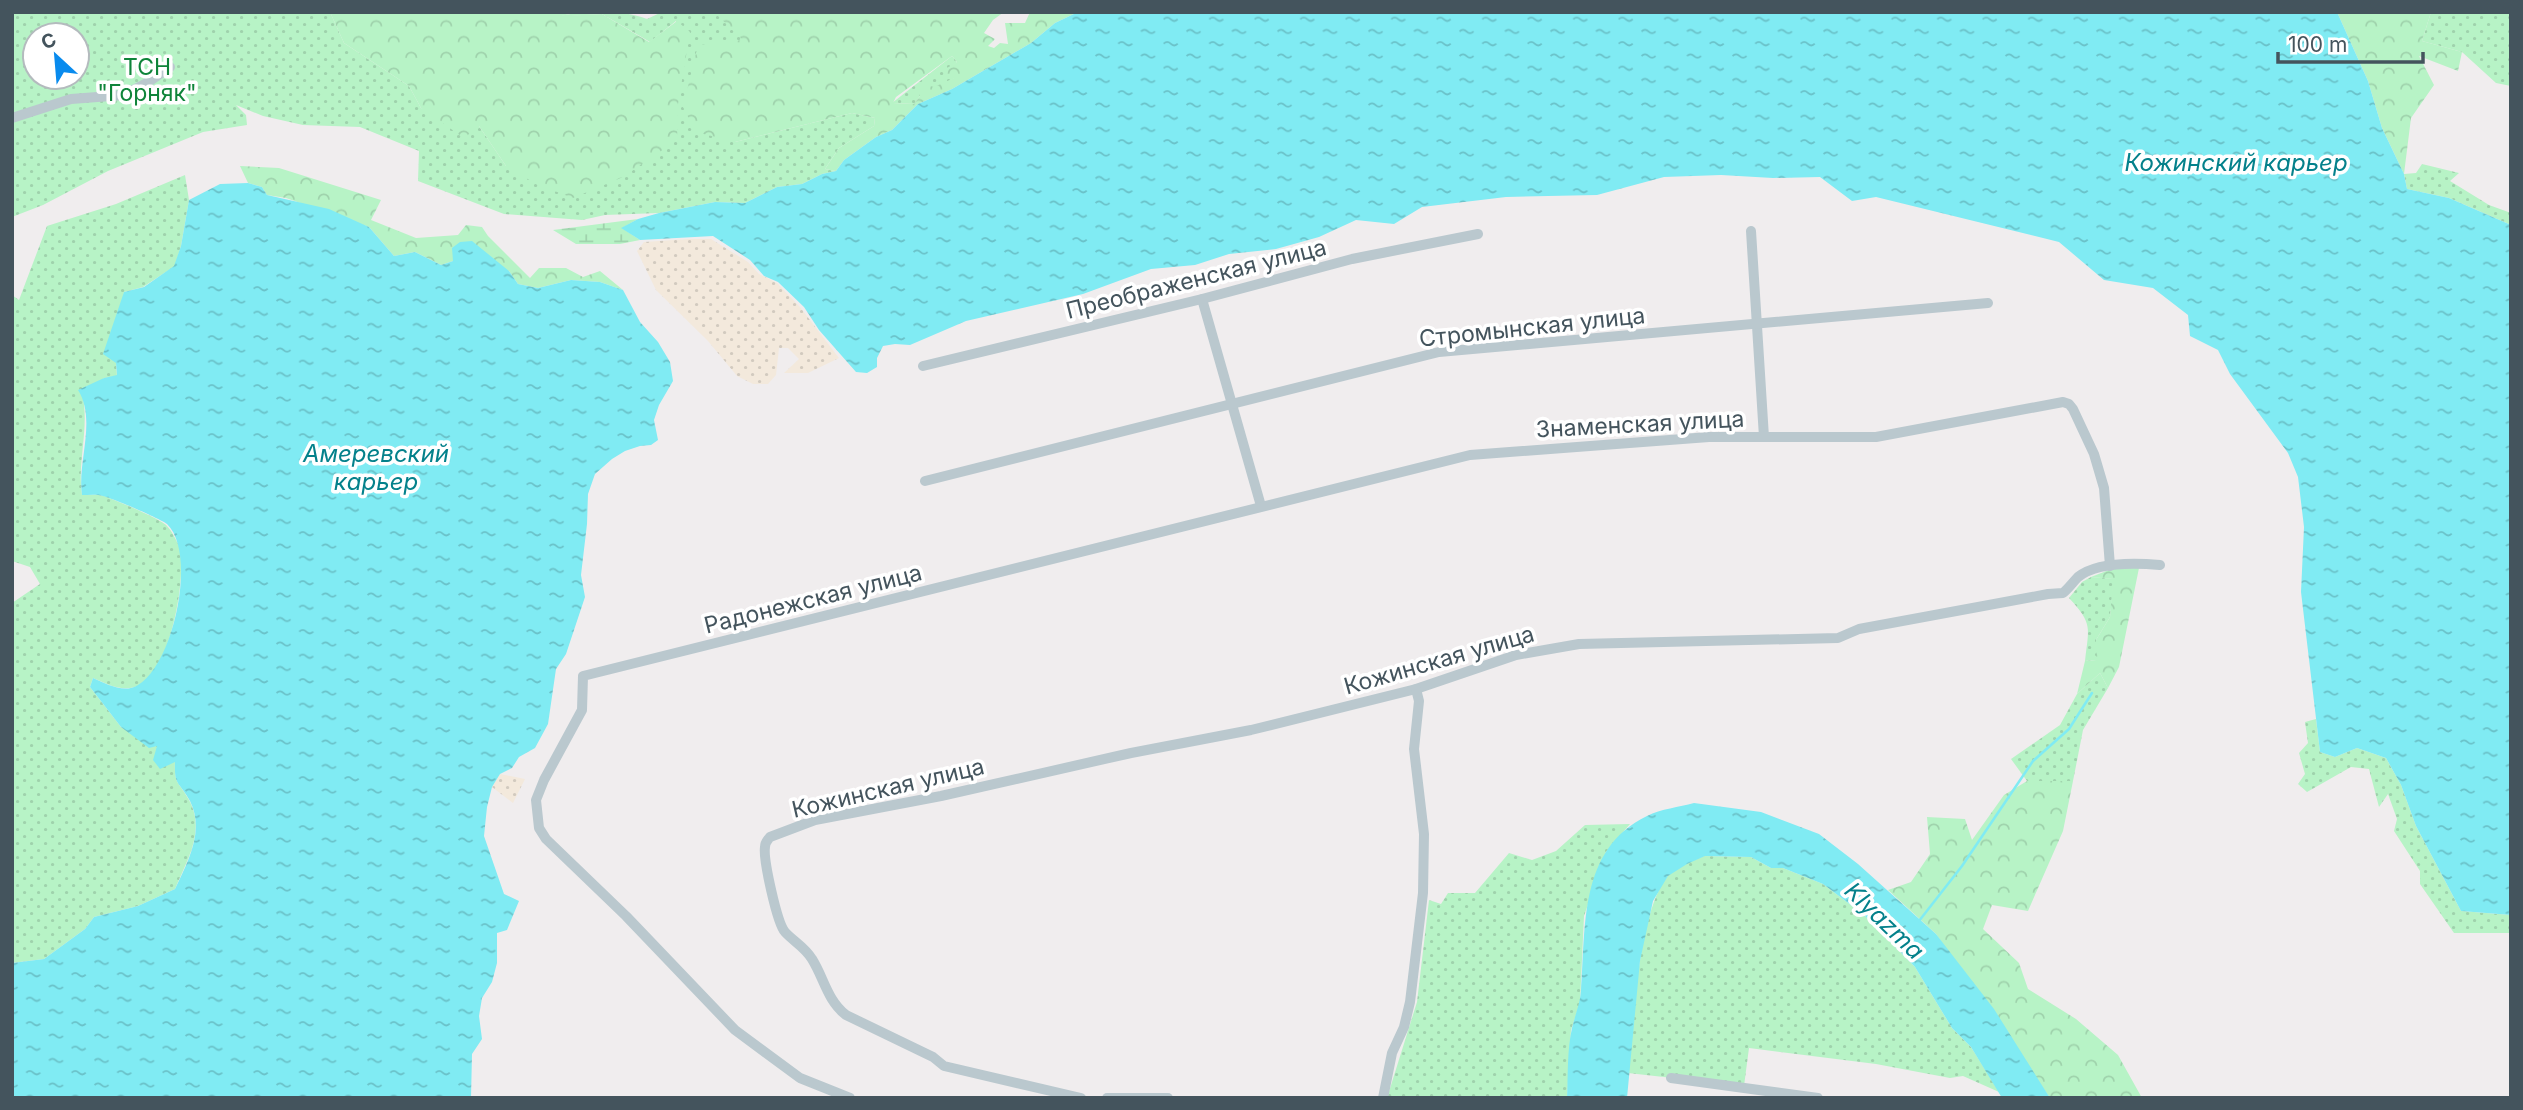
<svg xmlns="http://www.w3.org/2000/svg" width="2523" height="1110" font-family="Inter,sans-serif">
	<defs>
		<pattern id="grass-dots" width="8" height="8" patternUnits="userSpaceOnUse" patternTransform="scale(1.75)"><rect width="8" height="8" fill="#b7f3c6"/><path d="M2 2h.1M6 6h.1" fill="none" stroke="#9fd2ac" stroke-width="1.8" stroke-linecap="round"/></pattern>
		<pattern id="forest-crowns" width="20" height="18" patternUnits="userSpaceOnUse" patternTransform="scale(1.75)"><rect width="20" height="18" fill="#b7f3c6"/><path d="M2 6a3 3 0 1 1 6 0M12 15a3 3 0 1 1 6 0" fill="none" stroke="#9fd2ac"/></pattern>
		<pattern id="wetland-marsh" width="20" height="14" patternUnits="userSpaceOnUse" patternTransform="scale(1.75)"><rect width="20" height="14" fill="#b7f3c6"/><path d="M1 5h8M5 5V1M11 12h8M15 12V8" fill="none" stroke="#9fd2ac"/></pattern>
		<pattern id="sand-dots" width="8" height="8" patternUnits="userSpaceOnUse" patternTransform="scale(1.75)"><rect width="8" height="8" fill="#f3e9dc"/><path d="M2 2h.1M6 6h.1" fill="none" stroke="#d2cabf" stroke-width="1.8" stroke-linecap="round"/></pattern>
		<pattern id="water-ripples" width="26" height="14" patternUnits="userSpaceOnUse" patternTransform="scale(1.75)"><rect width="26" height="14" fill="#80ebf3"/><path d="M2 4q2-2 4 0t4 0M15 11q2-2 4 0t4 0" fill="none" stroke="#6ac1c8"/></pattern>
	</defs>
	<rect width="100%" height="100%" fill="#f0edee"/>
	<g fill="url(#grass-dots)" fill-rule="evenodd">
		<path d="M12,12H330L344,43L409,86L421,108L479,126L506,166L677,140L676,21L650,42L602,14L556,17C586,10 618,9 647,19L662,12H715L744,40L735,142L852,113L875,118L874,126L839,148L825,169L836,171L822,174L802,184L777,187L745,203L715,202L659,213L605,215L582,220L504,214L418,181L419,151L360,127L303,125L263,116L236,105L246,115L247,125L203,132L108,171L43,205L12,217ZM35,35H77V77H35Z"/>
		<polygon points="2431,12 2511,12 2511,86 2496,83 2462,52 2422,41"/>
		<polygon points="952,56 957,62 950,68 955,78 920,96 914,104 892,103"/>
		<polygon points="2422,164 2459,173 2450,181 2489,205 2511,213 2511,225 2449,198 2407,189 2404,174 2416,173"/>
		<path d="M185,175L189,200L181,246L175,266L143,287L124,292L116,363L117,376L104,378L83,398C89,430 77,463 82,495C89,495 97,494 104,496C113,499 163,520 167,526C172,531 178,543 180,549C186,581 170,676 135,687C119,691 107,684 93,678L90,687L121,727L158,745L175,761C174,786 179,781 189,800C206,831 187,860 175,889L138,906L94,917L85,929L44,959L12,963V603L40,584L30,567L12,561V295L19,300L47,226L116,204Z"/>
		<path d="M2091,577L2114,579L2110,617L2096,640V660L2085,661C2089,627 2093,624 2069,598L2082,582Z"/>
		<polygon points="2100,673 2108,688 2083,730 2073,781 2027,781 2011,759 2060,725 2077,694"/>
		<polygon points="2316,719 2320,752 2335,757 2357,748 2386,758 2401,785 2416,826 2461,911 2511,915 2511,933 2454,933 2420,884 2420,871 2394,831 2397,819 2388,794 2379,807 2369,769 2351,767 2307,792 2298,784 2305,774 2299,753 2308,743 2305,722"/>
		<polygon points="1630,824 1606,852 1584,916 1580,1003 1571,1030 1567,1098 1387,1098 1417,1002 1429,900 1441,904 1448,893 1475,893 1509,853 1532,860 1556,851 1585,825"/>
		<path d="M1704,856L1751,857L1771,868H1783L1823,884L1864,915L1915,967L1952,1028L1971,1047L1999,1092L1963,1076L1950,1078L1876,1064L1749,1048L1744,1086L1628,1073C1633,1026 1638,913 1667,877C1675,867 1692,861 1704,856Z"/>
	</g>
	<g fill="url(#forest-crowns)" fill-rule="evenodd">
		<polygon points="330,12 576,12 562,16 602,14 649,42 677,21 690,32 678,104 677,140 623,177 573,198 536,184 506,166 479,126 464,138 421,108 409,86 344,43"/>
		<path d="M714,12H1004L993,20L984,33L995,39L988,46L994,48L1000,43L1008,44L1005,23H1025L1030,12H1078L1055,23L1031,43L952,89L918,104L892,130L876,137L844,160L836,171L825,169L839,148L874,126L875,118L852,113L735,142L696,132L683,107L698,45L743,40ZM952,56L957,62L942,71L954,78L934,87L923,84L916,89L920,96L914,104L893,103L896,97Z"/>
		<polygon points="2337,12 2431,12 2422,41 2462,52 2458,71 2419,56 2434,85 2411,118 2404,174 2382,128 2368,81"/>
		<polygon points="240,166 279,168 381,200 371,220 416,238 458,235 466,225 482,227 488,236 530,278 539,268 566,268 583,277 600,271 623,290 600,282 571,280 538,288 518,284 509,271 453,261 441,265 415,252 394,256 369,227 286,198 267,195 262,187 248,183"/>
		<polygon points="2114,568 2139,568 2119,667 2108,688 2100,673 2077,694 2085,661 2096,660 2096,640 2110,617 2113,579 2091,577"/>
		<polygon points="2027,781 2073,781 2063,831 2028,911 1992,905 1983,929 2019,963 2028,989 2076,1019 2118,1055 2142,1098 2050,1098 1936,934 1888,890 1911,882 1930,854 1927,817 1965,819 1972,840 2004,795"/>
	</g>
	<polygon fill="url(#wetland-marsh)" points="638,219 622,228 640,240 620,244 576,244 553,230"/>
	<g fill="url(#sand-dots)">
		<polygon points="689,239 711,239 748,262 759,274 777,283 800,307 839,358 808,373 784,373 799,359 788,348 779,348 776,375 768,384 753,384 737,376 708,341 656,290 637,251 644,242"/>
		<polygon points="500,774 525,779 513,803 492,787"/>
	</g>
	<g fill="url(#water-ripples)">
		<polygon points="1078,12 2337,12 2368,81 2382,128 2404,174 2407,189 2449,198 2511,225 2511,915 2461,911 2416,826 2401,785 2386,758 2357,748 2335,757 2320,752 2301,592 2304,527 2298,477 2288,453 2230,374 2218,350 2190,336 2188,315 2153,288 2104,280 2059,242 1876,197 1852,201 1820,177 1773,178 1721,175 1664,177 1597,195 1506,197 1422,207 1394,224 1356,220 1319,237 1276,249 1229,254 1195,265 1151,269 1083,294 966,321 910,345 895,344 883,346 877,358 877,367 867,373 856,372 819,330 804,307 778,282 764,276 750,260 713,236 640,240 621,228 638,219 659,213 715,202 745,203 777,187 802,184 822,174 836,171 844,160 876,137 892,130 918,104 952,89 1031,43 1055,23"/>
		<path d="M248,183L262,187L267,195L329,209L369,227L394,256L415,252L441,265L453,261L452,248L460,242L472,241L509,271L518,284L538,288L571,280L600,282L623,290L640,322L658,342L670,362L673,381L659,405L654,420L658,440L651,445L640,446L625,451L612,459L595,474L588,494L587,524L581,575L585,597L566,654L556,669L548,724L535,748L519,757L512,768L500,774L492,787L487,807L484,836L504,894L519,901L507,930L497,933V963L492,982L482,998L479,1016L482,1039L472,1054L471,1098H12V963L44,959L85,929L94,917L138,906L175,889C188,861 205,831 190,801C179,781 174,786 175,762L160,769L153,760L157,746L149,748L121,727L90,687L93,678C107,684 124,694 138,685C173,665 198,554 167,524C161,519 112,498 103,496C97,494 89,495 82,495C77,462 97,420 78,390L104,378L117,375L116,363L103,354L124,292L144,287L174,266L181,246L189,200L220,184Z"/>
		<path d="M1694,803L1761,812L1819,834L1858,864L1936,934L1994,1009L2050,1098H2002L1971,1047L1952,1028L1915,967L1864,915L1823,884L1783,868H1771L1751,857L1705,856L1687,864L1668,876L1653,901L1640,961L1627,1098H1567C1568,1075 1567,1050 1572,1028C1575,1015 1580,1004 1581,991C1586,928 1578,849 1647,816C1661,809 1679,807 1694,803Z"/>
	</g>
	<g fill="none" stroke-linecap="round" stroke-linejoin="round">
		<polyline stroke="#80ebf3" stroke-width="2.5" points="1919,921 1962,866 2033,761 2069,729 2092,693"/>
		<g stroke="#bac8ce" stroke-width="10">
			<polyline points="12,118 71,99 124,95 145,84 170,67"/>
			<polyline points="1751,231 1764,437"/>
			<polyline points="1202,299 1261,506"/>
			<polyline points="923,366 1202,299 1352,259 1478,234"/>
			<polyline points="925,481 1439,352 1988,303"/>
			<polyline points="1671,1078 1818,1098"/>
			<polyline points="850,1098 800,1078 735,1030 626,916 546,839 539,828 536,800 544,780 582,710 583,676 1470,455 1709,437 1876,437 2063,402 2069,404 2073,409 2094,454 2104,488 2110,566"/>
			<path d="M1081,1098L944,1066L933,1057L846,1015C827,1000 824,978 812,959C805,947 793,941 785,932C777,923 763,859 765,847C765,842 767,841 770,837L815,820L941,796L1131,753L1251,730L1416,689L1516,655L1579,644L1838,638L1859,629L2048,594L2063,593C2069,588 2073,582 2078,577C2098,561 2137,563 2160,565"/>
			<polyline points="1107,1098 1168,1098"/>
			<polyline points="1383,1098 1392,1053 1404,1027 1410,1002 1423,893 1424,834 1414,749 1419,701 1416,689"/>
		</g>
	</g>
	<g text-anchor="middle" stroke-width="7" stroke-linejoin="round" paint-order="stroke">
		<g font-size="23" fill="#0f843a" stroke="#fff">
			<text x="147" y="75">ТСН<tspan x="147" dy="26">"Горняк"</tspan></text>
		</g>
		<g font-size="23" fill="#44545d" stroke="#fff">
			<text transform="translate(1196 279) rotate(-14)" y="8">Преображенская улица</text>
			<text transform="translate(1532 327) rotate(-6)" y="8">Стромынская улица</text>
			<text transform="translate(1640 424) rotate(-3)" y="8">Знаменская улица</text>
			<text transform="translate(813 599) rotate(-14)" y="8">Радонежская улица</text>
			<text transform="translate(1439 660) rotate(-16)" y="8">Кожинская улица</text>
			<text transform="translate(888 788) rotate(-13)" y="8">Кожинская улица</text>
		</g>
		<g font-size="24" font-style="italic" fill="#04818b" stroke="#fff">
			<text x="2236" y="171">Кожинский карьер</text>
			<text x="376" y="462">Амеревский<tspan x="376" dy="28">карьер</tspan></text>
			<text transform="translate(1884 921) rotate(44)" y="8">Klyazma</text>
		</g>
	</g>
	<rect width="2523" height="1110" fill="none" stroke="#44545d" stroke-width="28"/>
	<g transform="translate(56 56) rotate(334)"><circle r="33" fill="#ffffff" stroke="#b4bbbe" stroke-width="2"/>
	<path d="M0-5L12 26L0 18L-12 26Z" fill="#098bee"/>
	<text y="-10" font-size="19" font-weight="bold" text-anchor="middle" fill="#44545d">С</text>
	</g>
	<path d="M2278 52v10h145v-10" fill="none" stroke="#44545d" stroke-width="3.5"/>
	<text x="2288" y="52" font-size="21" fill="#44545d" stroke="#ffffff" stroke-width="5" paint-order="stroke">100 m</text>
</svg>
